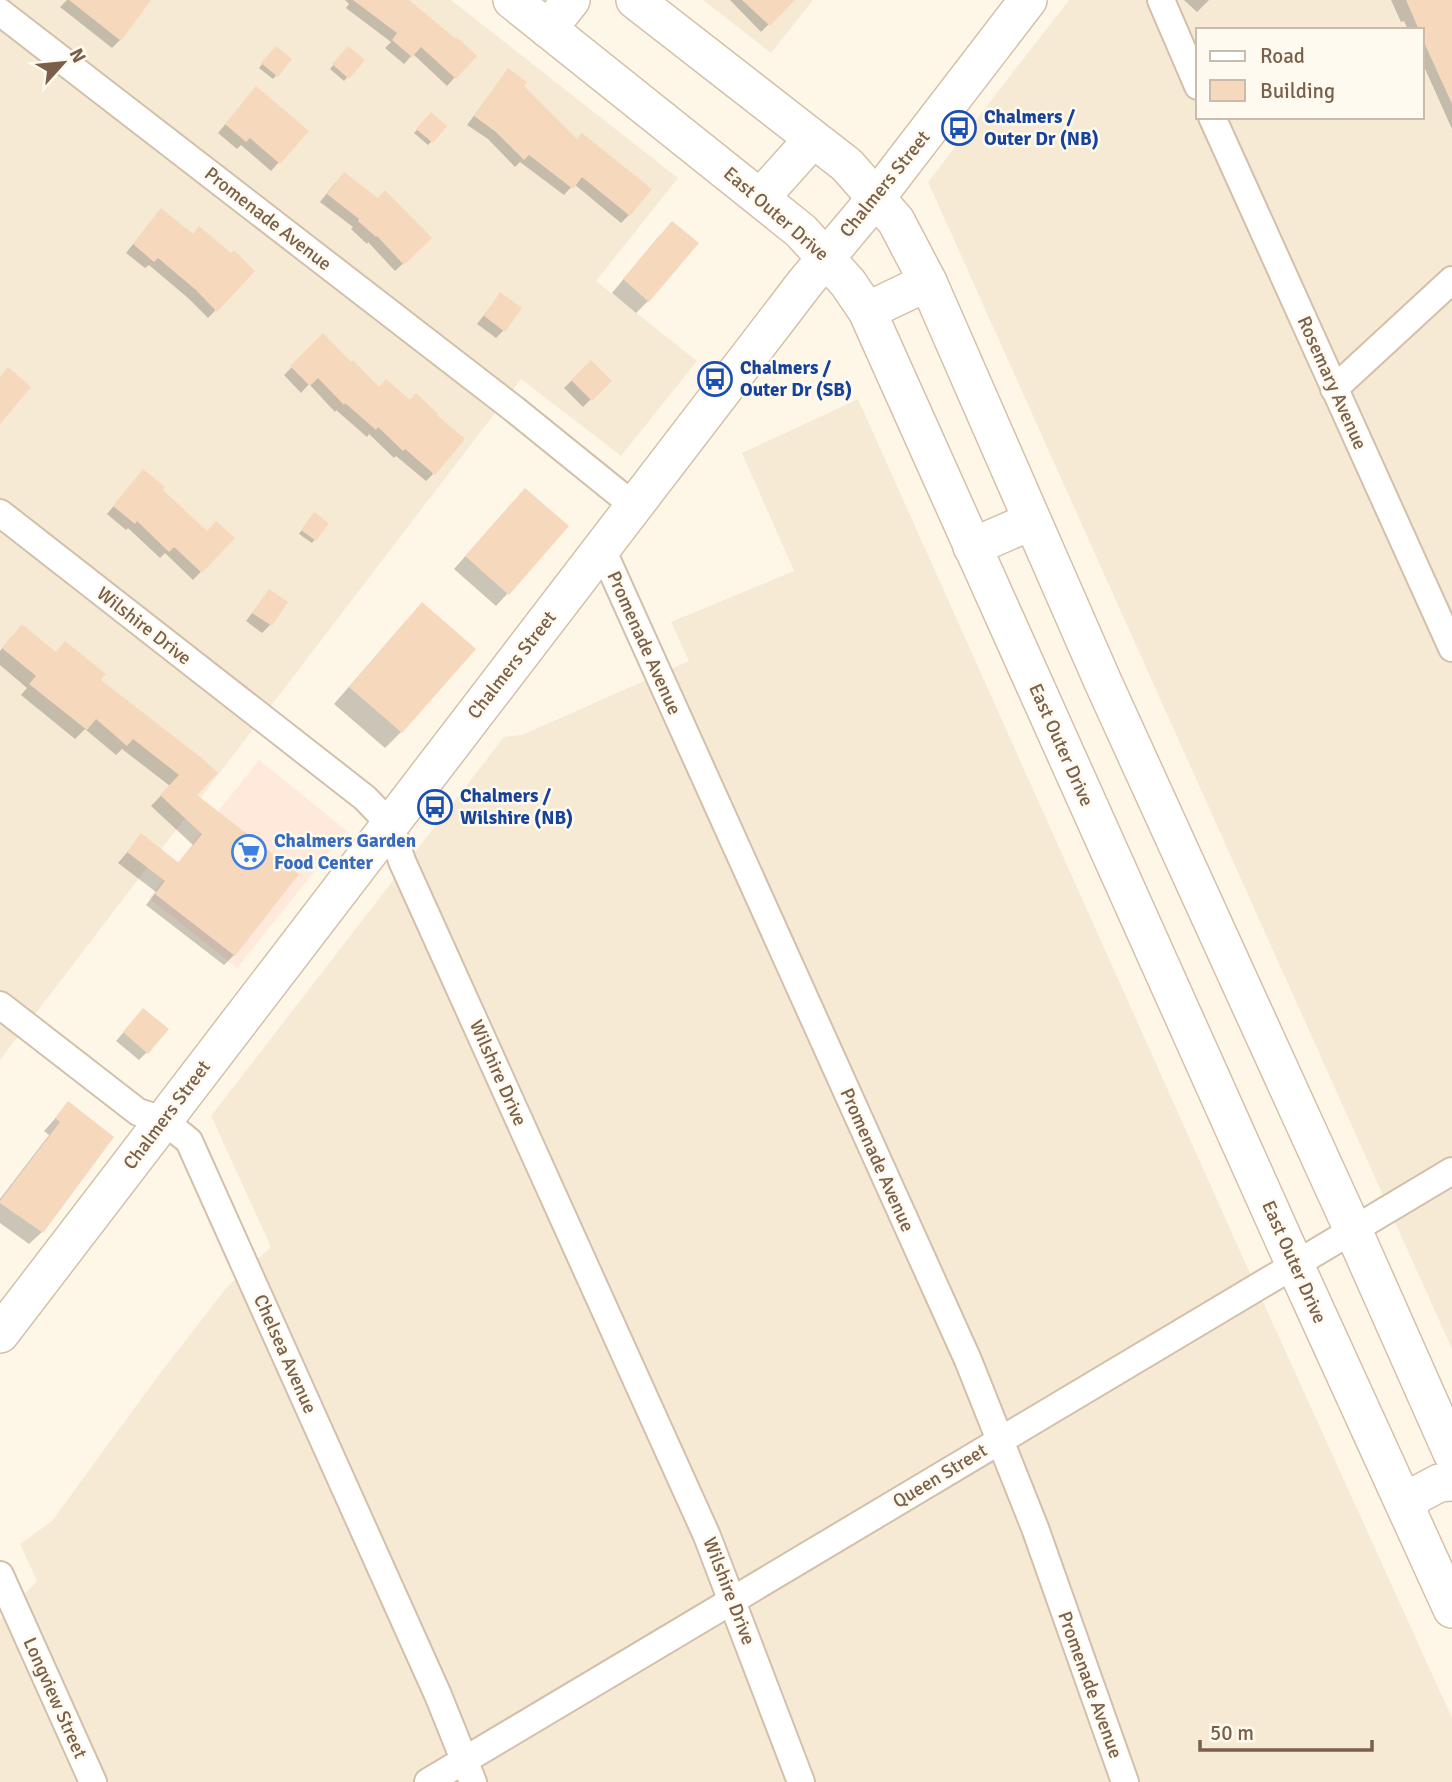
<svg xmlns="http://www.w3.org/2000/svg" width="1452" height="1782" viewBox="0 0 1452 1782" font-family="Signika,sans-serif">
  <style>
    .residential { fill: #f6ead5; fill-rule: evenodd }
    .commercial { fill: #ffe9da }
    .shadow { fill: #0003 }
    .building { fill: #f6d9bd }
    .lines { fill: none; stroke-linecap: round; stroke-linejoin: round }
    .street-casing { stroke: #d2c0ab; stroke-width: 30 }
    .secondary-casing { stroke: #d5c1a9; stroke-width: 40 }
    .street { stroke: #fff; stroke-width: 26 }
    .secondary { stroke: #fff; stroke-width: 37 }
    .labels { text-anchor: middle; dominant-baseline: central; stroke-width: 5; stroke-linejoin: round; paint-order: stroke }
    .transit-label { font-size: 19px; font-weight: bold; fill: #164399; stroke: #fffaef; text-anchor: start }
    .street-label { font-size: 19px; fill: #7b6049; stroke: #fffaef }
    .shop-label { font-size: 19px; font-weight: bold; fill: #366cbe; stroke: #fffaef; text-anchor: start }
  </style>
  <rect width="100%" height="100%" fill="#fef7e7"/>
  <g class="residential">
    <polygon points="0,0 451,0 678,178 596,281 697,361 621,456 521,379 0,1060"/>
    <polygon points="703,0 813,0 771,53"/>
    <path d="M1069,0H1452V1349L928,182ZM1198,30H1422V117H1198Z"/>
    <polygon points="858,399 1245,1262 1452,1718 1452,1782 0,1782 0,1620 37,1581 20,1544 52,1521 155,1380 227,1287 271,1247 211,1116 504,737 522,735 689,661 671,622 794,571 742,453"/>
  </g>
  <polygon class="commercial" points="259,760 347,831 237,968 149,898"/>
  <g class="shadow">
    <polygon points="67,0 140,0 120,40 112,48 60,7"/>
    <polygon points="345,0 405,0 474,56 447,86 413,54 404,64 385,48 391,42 346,8 349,4"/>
    <polygon points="730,0 792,0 761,32"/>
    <polygon points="1184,0 1209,0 1197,12"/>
    <polygon points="1391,0 1452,0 1452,129 1422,62 1422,30 1408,30 1404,21 1401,22"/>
    <polygon points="276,48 290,59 273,79 259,68"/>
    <polygon points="348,48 362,60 344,81 330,69"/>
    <polygon points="508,70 629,215 621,223 574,184 564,195 520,162 515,167 488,139 467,125"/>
    <polygon points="249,96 306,131 271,171 241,145 237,149 218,133"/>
    <polygon points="431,114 445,126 428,145 414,133"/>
    <polygon points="336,182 422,246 395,271 368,242 367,244 351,229 353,227 320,202"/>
    <polygon points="153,219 192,236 253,271 208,318 188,298 149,265 145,268 126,253"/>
    <polygon points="660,235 648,301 636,313 612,293"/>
    <polygon points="500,295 504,330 496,338 477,324"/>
    <polygon points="323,336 379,389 409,402 433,474 426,481 396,456 394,458 369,434 367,437 336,410 335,412 309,384 301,393 284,375"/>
    <polygon points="591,362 609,381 583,407 564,388"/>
    <polygon points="136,480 161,490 207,533 233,538 193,580 165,553 160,558 128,528 126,530 107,514"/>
    <polygon points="513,502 508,593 496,606 454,569"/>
    <polygon points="311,517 315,539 312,543 299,534"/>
    <polygon points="269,591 270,625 262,633 246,621"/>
    <polygon points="406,621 401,732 385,748 334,704"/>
    <polygon points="12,636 55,653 99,680 201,760 194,795 234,955 224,965 146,905 156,892 118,863 141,836 178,864 193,845 151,806 170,786 122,749 116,755 85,729 75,739 21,695 27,688 0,665 0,651"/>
    <polygon points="136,1018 147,1052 139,1060 116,1041"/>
    <polygon points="69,1103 42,1232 29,1244 0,1223 0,1199 49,1135 44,1131"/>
  </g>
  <g class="building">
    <polygon points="69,0 151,0 121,41"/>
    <polygon points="353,0 409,0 456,39 457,37 477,56 456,79 421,47 412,57 392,40 397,33"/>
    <polygon points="742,0 795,0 770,26"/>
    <polygon points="1406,0 1452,0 1452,104 1422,38 1422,30 1419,30"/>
    <polygon points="276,46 292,59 278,77 261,63"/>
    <polygon points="348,46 365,60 349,79 332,64"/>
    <polygon points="508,68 527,82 524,86 577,139 582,133 652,189 630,216 582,177 573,189 529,155 524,160 496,132 474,116"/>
    <polygon points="256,86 309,131 280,164 250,138 246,142 225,124"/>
    <polygon points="431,112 447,126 433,143 416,129"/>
    <polygon points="344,172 378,198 385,190 432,238 404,265 377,236 376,237 358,221 359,219 327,194"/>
    <polygon points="161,208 193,234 199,226 231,253 234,250 255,271 217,312 196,290 158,258 154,262 133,244"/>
    <polygon points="672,221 699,243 649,302 623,279"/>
    <polygon points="500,292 522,308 505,332 484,316"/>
    <polygon points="323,333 351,362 353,360 379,387 386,379 410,400 416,393 438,414 437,415 465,439 435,475 405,449 403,451 378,427 376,430 345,403 344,405 318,378 310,386 290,366"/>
    <polygon points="591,360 612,381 592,401 571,380"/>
    <polygon points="8,367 31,387 0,424 0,377"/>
    <polygon points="143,469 165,487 163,490 207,531 216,521 235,538 202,573 174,547 169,552 137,521 135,524 113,506"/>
    <polygon points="525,488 569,526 509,595 465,556"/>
    <polygon points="314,512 329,523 316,541 301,530"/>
    <polygon points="269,589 288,602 272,626 252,613"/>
    <polygon points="422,602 476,649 402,733 349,687"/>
    <polygon points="22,624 56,652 65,641 106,674 101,680 203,759 218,773 197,795 299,874 235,956 155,894 165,881 127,852 141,833 179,863 202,834 160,795 179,775 133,739 127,746 96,719 87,730 29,684 36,676 2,648"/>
    <polygon points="143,1008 169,1029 148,1054 123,1032"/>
    <polygon points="68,1101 114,1137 43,1233 0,1203 0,1201 60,1122 55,1118"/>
  </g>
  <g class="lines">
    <g class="street-casing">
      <g id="street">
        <polyline points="1161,0 1198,86"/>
        <polyline points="0,12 514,409 634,506"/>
        <polyline points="1212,117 1452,648"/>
        <polyline points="1334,389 1452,280"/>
        <polyline points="0,513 365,798 390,824 402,861 707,1536 801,1782"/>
        <polyline points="602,549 968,1360 1035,1528 1125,1782"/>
        <polyline points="0,1005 138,1112 163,1120 189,1141 438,1695 473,1782"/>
        <polyline points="0,1575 93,1782"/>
        <polyline points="428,1782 1452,1171"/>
      </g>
    </g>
    <g class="secondary-casing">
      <g id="secondary">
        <polyline points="512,0 801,231 848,283 867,311 1295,1265 1452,1609"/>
        <polyline points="635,0 847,165 896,221 928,282 1103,682 1353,1230 1452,1453"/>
        <polyline points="548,29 571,0"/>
        <polyline points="761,197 813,139"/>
        <polyline points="867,311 928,282"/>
        <polyline points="972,547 1032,521"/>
        <polyline points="0,1334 805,283 876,198 1028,0"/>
        <polyline points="1408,1512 1413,1497 1439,1483 1452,1482"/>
      </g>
    </g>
    <use href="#street" class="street"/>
    <use href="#secondary" class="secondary"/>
  </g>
  <defs>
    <g id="bus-ring" transform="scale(1.75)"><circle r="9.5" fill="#fffaef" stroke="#1a4fb4" stroke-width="1.5"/><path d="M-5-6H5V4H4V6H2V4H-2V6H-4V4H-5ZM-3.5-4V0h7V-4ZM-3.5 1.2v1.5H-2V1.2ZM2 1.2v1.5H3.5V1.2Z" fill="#1a4fb4"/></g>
    <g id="supermarket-ring" transform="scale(1.75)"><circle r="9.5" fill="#fffaef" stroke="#3f7fe0" stroke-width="1.5"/><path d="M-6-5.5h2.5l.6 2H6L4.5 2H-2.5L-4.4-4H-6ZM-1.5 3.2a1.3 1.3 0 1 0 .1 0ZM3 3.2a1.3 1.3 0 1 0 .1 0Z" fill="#3f7fe0"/></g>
  </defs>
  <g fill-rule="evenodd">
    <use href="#bus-ring" x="959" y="128"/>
    <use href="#bus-ring" x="715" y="379"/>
    <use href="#bus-ring" x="435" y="807"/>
    <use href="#supermarket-ring" x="249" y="852"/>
  </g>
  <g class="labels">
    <g class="transit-label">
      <text x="984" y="117">Chalmers /<tspan x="984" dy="22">Outer Dr (NB)</tspan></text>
      <text x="740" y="368">Chalmers /<tspan x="740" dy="22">Outer Dr (SB)</tspan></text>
      <text x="460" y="796">Chalmers /<tspan x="460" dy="22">Wilshire (NB)</tspan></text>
    </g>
    <g class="street-label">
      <text transform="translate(885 184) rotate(-51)">Chalmers Street</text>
      <text transform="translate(776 214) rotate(41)">East Outer Drive</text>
      <text transform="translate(268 219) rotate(38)">Promenade Avenue</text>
      <text transform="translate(1332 383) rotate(66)">Rosemary Avenue</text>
      <text transform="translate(144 626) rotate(38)">Wilshire Drive</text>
      <text transform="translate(644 643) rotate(66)">Promenade Avenue</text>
      <text transform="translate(512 665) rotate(-52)">Chalmers Street</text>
      <text transform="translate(1061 745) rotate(66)">East Outer Drive</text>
      <text transform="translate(498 1073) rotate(66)">Wilshire Drive</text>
      <text transform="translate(167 1115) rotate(-53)">Chalmers Street</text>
      <text transform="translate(877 1160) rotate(66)">Promenade Avenue</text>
      <text transform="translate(1294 1262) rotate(66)">East Outer Drive</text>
      <text transform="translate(285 1354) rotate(66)">Chelsea Avenue</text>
      <text transform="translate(940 1476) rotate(-31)">Queen Street</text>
      <text transform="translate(729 1591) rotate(69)">Wilshire Drive</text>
      <text transform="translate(1090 1685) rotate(70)">Promenade Avenue</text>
      <text transform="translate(55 1698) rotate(66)">Longview Street</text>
    </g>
    <g class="shop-label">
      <text x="274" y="841">Chalmers Garden<tspan x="274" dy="22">Food Center</tspan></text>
    </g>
  </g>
  <rect x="1196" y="28" width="228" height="91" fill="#fffaef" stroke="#cabcad" stroke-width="2"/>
  <rect x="1210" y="51" width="35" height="10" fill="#ffffff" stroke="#cabcad" stroke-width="2"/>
  <text x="1260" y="63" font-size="21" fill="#7b6049">Road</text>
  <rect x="1210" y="80" width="35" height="21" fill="#f6d9bd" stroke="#cabcad" stroke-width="2"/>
  <text x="1260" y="98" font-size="21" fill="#7b6049">Building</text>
  <g transform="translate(63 63) rotate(63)" stroke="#fffaef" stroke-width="5" paint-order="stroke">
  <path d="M0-5L12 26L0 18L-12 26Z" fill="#7b6049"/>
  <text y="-10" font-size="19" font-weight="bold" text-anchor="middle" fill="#7b6049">N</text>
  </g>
  <path d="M1200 1740v10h172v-10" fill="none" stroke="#7b6049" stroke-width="3.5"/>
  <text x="1210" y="1740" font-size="21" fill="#7b6049" stroke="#fffaef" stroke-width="5" paint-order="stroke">50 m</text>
</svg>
